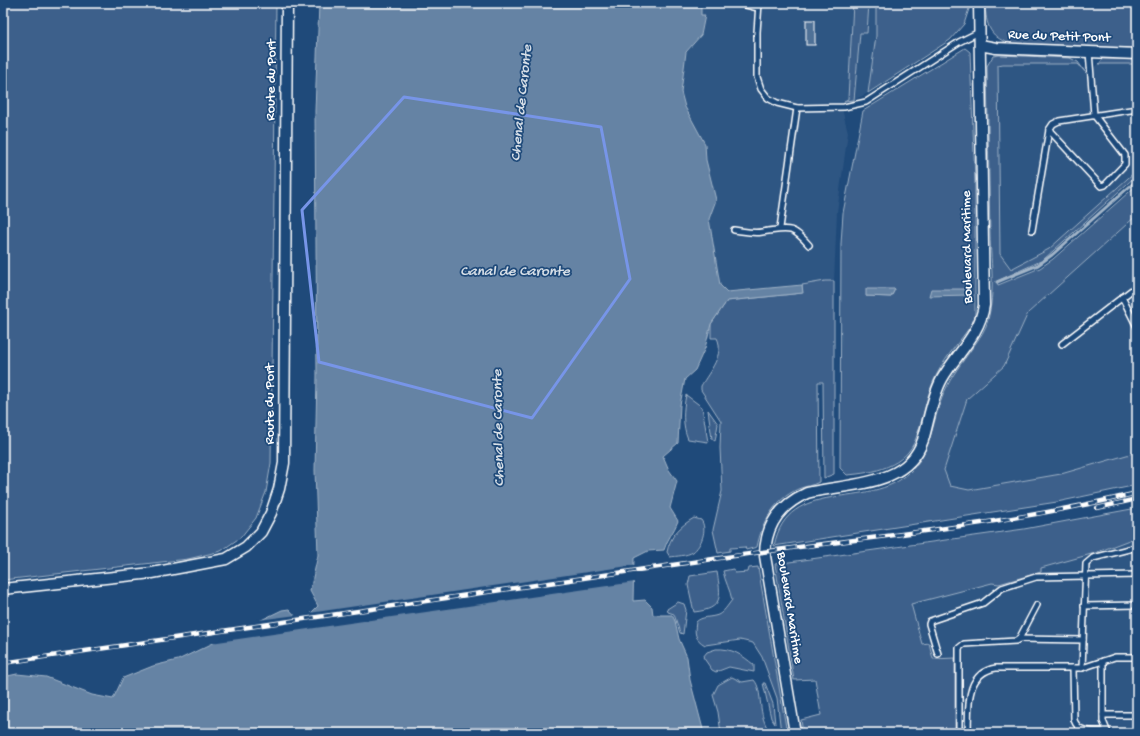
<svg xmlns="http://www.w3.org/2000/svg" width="1140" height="736" viewBox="0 0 1140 736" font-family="'Gochi Hand',sans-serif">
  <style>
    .built { fill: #2e5683 }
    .green { fill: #3c618b; stroke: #9eb0c5; fill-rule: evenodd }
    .water { fill: #6583a4; stroke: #a3b5c8 }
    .pier { fill: #1f4a7a }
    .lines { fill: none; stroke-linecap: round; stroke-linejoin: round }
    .stream { stroke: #a3b5c8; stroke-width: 3 }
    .building { fill: #507197; stroke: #fff }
    .service-casing { stroke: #fff; stroke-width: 8 }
    .minor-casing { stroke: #fff; stroke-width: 13 }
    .service { stroke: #1f4a7a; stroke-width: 5 }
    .minor { stroke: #1f4a7a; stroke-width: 10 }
    .rail-casing { stroke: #fff; stroke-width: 4.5 }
    .rail { stroke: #1f4a7a; stroke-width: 3; stroke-dasharray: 9; stroke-linecap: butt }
    .marked { fill: none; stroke: #7795e8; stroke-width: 3; stroke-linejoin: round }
    .labels { text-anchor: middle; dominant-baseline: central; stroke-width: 3.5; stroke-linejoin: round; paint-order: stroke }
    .street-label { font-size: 14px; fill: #fff; stroke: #1f4a7a }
    .water-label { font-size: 15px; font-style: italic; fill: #d8e0e8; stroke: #1f4a7a }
  </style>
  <rect width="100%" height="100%" fill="#1f4a7a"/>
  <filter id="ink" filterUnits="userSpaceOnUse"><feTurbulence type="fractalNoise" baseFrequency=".025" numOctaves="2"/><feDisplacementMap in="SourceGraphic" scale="8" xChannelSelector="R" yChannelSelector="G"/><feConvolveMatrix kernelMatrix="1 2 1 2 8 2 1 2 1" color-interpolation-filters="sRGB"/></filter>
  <g filter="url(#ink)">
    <g class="built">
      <polygon points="701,3 853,3 848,99 844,101 843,113 848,132 837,212 834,281 727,292 720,285 709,219 716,200 706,160 705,144 685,107 681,92 686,52 701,35 705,15 701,15"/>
      <polygon points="869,3 876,3 876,36 868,93 854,100 860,33 867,33"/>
      <polygon points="1003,64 1078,64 1086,73 1099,64 1137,64 1137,170 1049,249 1011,269 1000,254 998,65"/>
      <polygon points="1137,215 1137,452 1061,474 969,490 950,486 944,470 967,399 1004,366 1028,313"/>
      <polygon points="1137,537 1137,733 955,733 955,658 933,659 929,643 922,644 911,604 992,583 999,584 1041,568 1095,553"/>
    </g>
    <g class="green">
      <polygon points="3,3 276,3 271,463 266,492 256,518 241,537 221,551 188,559 3,580"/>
      <polygon points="853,3 869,3 867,33 860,33 854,100 844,101 848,99"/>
      <polygon points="876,3 971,3 964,24 950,40 868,93 876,36"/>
      <path d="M985,3H1137V48L1014,45C990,38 986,27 985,3Z"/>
      <path d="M965,48L970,52L975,181V316L972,324C961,340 946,356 937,374C926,394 924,417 916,438C906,467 873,473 847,475L840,468L841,244L843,213L863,111ZM895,289L891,297L866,296Z"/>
      <path d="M999,55L1070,58L1078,62L1086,73L1078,64H1003L998,65L1000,254L1011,269L1049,249L1137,170V175L1043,260L997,281L998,285L1040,268L1053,259L1137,185V215L1028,313L1004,366L967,399L944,470L950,486L969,490L1061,474L1137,452V485L1057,502L774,546C788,475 869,512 910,472C931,452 932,423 942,398C948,381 958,368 968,354C974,345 982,336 986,326C996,298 991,264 990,235C989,179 988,122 987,66L993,56Z"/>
      <polygon points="1103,59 1137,59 1137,64 1099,64"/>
      <path d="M825,281H834V474L824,478L823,382H818L819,482C812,486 805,486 798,489C774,500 762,522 757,547L746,550L745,547L730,548V551L718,553L713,530L722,491L720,448L721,421L701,390V386C709,372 725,354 717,338H711V324L727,301L802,293V285Z"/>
      <path d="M686,395L702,407L708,442L688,439C682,425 683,410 686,395Z"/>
      <polygon points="708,410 718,424 715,441 712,439"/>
      <polygon points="1137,508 1137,537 1095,553 1041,568 1041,572 999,584 992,583 911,604 922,644 929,643 933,659 955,658 955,733 803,733 801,720 821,715 815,679 794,680 775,564 1024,529"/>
      <path d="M694,518L701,520C708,529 701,546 693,552C686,556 677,556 670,557L667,552C670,536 680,526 694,518Z"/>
      <path d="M758,567L787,733H781L777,698L762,657L753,643L740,640L705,645C695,639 694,634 696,622C702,616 710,618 718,615C724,612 728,605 732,600C730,589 725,582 723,571L733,569L735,573L748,572L749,568Z"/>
      <path d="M717,572C721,596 724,609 694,612L688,585L690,576Z"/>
      <polygon points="678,602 684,604 686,610 683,634 680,633 674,614 668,612 667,609"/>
      <path d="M716,649C732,648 742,655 754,665V672L729,667L716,672L712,670L703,657L707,652Z"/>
      <path d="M732,677L742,682L754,680C764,691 756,716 771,733H721L718,712L713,695L718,685Z"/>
      <polygon points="763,683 765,683 773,704 775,724 771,718"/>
    </g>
    <g class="water">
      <path d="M319,3H701V15H705L701,35L686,52L681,92L685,107L705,144L706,160L716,200L709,219L720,285L727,292L802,285L803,293L727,301L711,324L705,348L695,370L685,379L680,405L678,443L663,456L669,470L677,481L670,508L678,521C674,532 667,539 664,550L648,551L634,558L633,601L645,600L652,607L653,615H672L675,621L679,639L687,657L690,680L704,733H3V677L17,674L46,677L92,695L113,699L123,678L153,666L178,660L282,610L289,609L299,620L310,614L318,606L310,591L318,555L315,470L317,376L315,111Z"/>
      <polygon points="866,289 895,289 891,297 866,296"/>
      <polygon points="931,289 969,289 969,295 929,296"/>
    </g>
    <polygon class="pier" points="635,565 635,582 211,643 258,620 297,615 300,618 309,613"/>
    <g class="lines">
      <polyline class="stream" points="997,282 1038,265 1052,255 1137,180"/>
    </g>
    <rect class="building" x="806" y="20" width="9" height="25"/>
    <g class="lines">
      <g class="service-casing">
        <g id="service">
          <polyline points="738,3 758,8"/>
          <polyline points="759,3 757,32 757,77 761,89 768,98 777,103 797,108 844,107 866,102 959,42 979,32"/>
          <polyline points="1049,130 1101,186 1105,185 1125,164 1125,155 1094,115 1089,52"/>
          <polyline points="780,228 797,108"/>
          <path d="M734,230C743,231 753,234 762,232C787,229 791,224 809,245"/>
          <polyline points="1032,230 1049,130 1053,124 1059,121 1137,109"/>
          <polyline points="1122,297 1137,327"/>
          <polyline points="1062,344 1137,286"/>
          <polyline points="1084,606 1137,605"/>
          <polyline points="1019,639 1083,640"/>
          <polyline points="938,654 929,624 930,621 983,603 1002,588 1036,577 1137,575"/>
          <polyline points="1103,661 1115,657 1137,657"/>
          <path d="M1073,668L1074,720C1079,734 1094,731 1107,731"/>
          <polyline points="1082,668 1086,564 1093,558 1137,547"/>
          <polyline points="1103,715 1137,715"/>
          <polyline points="959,733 959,648 964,644 1016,641 1019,639 1037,605"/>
          <path d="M968,733C969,709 964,673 996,668H1082L1103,661V721L1108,733"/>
        </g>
      </g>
      <g class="minor-casing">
        <g id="minor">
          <polyline points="980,45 996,48 1137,54"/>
          <polyline points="3,589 152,573 226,559 246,547 261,532 271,513 279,489 284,463 287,3"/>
          <path d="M795,733L765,556C765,526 780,505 807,493C847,483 907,488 923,440C929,420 932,397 942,379C956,354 980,335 984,305L979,3"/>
        </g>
      </g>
      <use href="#service" class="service"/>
      <use href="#minor" class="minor"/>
      <g class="rail-casing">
        <g id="rail">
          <polyline points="1097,508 1137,499"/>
          <path d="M3,663C245,628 486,592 727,557C864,537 1003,526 1137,493"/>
        </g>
      </g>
      <use href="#rail" class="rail"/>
    </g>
  </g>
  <path class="marked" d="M404,97L601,127L630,279L532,418L319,362L302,210Z"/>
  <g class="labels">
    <g class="street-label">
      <text transform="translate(1059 37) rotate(2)">Rue du Petit Pont</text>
      <text transform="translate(272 80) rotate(-89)">Route du Port</text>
      <text transform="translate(968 247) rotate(-91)">Boulevard Maritime</text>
      <text transform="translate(270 404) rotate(-90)">Route du Port</text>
      <text transform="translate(789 608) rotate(81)">Boulevard Maritime</text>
    </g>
    <g class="water-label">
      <text transform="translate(522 103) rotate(-84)">Chenal de Caronte</text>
      <text x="515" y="272">Canal de Caronte</text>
      <text transform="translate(499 428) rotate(-91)">Chenal de Caronte</text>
    </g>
  </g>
  <rect width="1140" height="736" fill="none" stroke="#1f4a7a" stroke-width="16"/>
  <rect x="8" y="8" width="1124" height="720" fill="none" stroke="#fff" stroke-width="1.5" filter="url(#ink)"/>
</svg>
